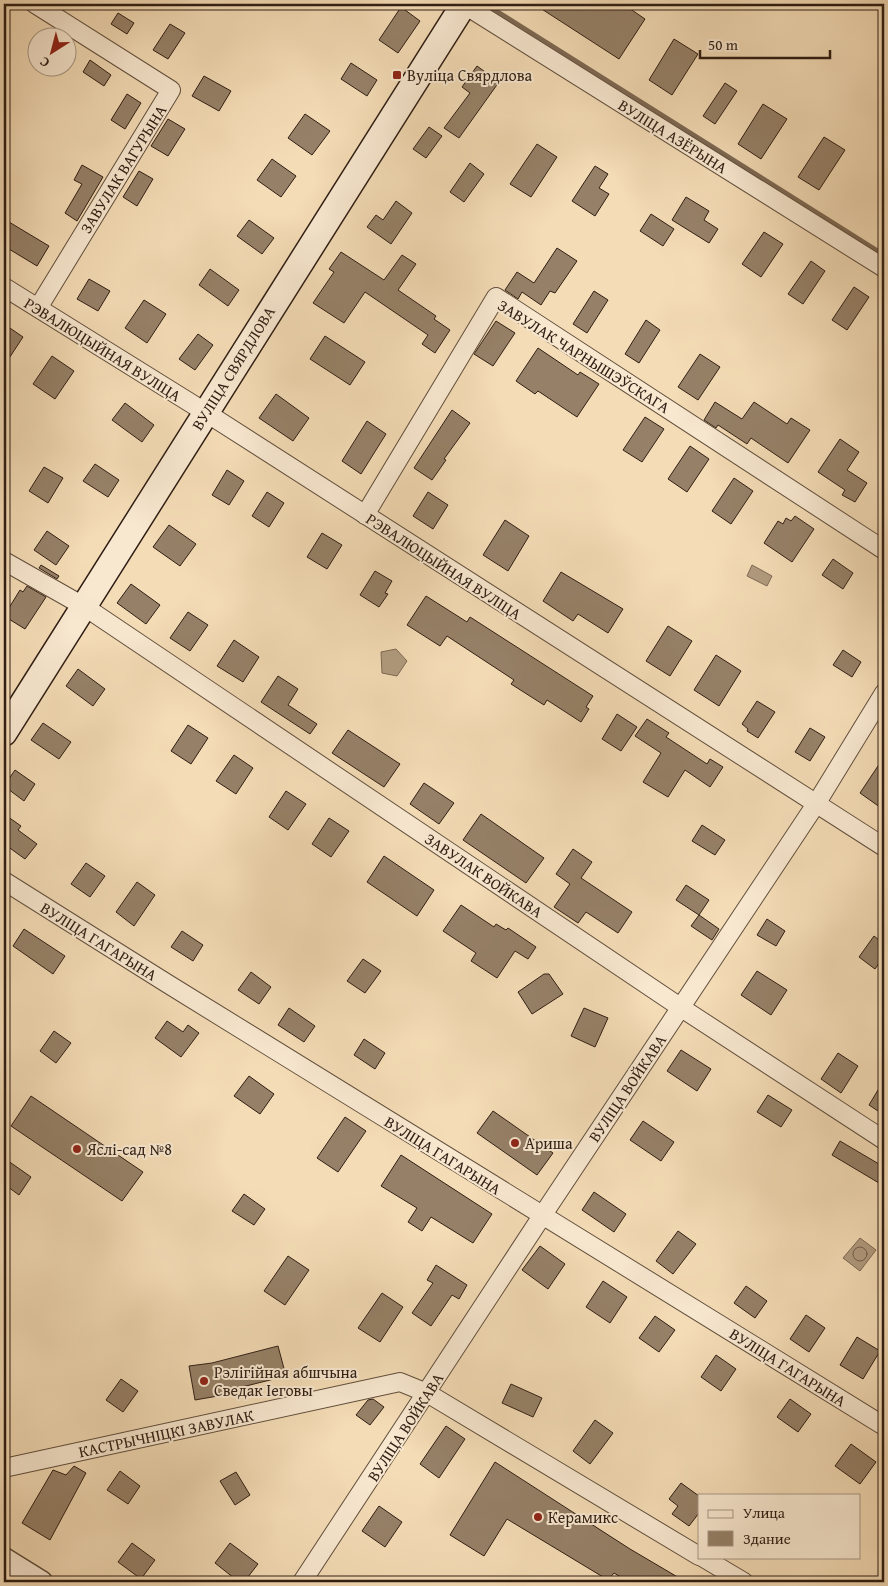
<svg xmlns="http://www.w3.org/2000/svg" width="888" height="1586" viewBox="0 0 888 1586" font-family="'Gentium Book Plus',serif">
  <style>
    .water { fill: #b19b7f; stroke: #7d6954 }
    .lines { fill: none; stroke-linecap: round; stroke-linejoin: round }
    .shore { stroke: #705c4a; stroke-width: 1 }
    .stream { stroke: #7d6954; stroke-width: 5 }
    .building { fill: #968168; stroke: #301e14 }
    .minor-casing { stroke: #614e3c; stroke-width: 20 }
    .tertiary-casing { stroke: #614e3c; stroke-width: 25 }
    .secondary-casing { stroke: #301e14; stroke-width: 28 }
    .minor { stroke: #f8e8d0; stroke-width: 18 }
    .tertiary { stroke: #f8e8d0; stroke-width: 22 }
    .secondary { stroke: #f8e8d0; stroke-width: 25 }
    .poi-dot { fill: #8f2418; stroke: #f8e8d0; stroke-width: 2 }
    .labels { text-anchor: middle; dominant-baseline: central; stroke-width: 4; stroke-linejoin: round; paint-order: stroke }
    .poi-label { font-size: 16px; fill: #301e14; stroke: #f8e8d0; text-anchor: start }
    .street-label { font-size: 16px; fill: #301e14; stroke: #f8e8d0 }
  </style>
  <rect width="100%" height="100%" fill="#f4dcb6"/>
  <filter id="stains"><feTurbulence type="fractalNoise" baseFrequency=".004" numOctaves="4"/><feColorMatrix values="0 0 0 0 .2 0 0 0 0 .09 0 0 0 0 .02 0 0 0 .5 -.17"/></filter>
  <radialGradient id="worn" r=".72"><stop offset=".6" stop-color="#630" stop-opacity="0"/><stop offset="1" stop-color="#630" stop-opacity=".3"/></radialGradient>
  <g class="water">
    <polygon points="752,565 772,576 767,586 747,576"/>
    <polygon points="396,649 407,661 397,676 382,673 381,652"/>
    <polygon points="860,1238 876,1250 860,1271 843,1258"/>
  </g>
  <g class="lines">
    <circle class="shore" cx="860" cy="1254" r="7"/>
    <polyline class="stream" points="493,9 884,255"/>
  </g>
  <g class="building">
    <polygon points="534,4 623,4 645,19 619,59"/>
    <polygon points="401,7 420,21 398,53 379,40"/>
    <polygon points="118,13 134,23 127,34 111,24"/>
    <polygon points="170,24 185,33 168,59 153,50"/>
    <polygon points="674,39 698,54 672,95 649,80"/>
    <polygon points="90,60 111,75 104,86 83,72"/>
    <polygon points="351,63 377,80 367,96 341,79"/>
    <polygon points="477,66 499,82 459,138 444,128 470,93 462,87"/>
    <polygon points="204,76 231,91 219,111 192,96"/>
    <polygon points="725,83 737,91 715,124 703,116"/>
    <polygon points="127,94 141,103 125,129 111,120"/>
    <polygon points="763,104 787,119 761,159 738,144"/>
    <polygon points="305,114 330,131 312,155 288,138"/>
    <polygon points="168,119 185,129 168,156 151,146"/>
    <polygon points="429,127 442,136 426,158 413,149"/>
    <polygon points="824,137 845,150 819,190 798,177"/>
    <polygon points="537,144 557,157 531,197 510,184"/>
    <polygon points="272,159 296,176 281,197 257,180"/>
    <polygon points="470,163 484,174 464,202 450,192"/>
    <polygon points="82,165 103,177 77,221 65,213 82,184 74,180"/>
    <polygon points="595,166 608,174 599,188 609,194 595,216 572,201"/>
    <polygon points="139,171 153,179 137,206 123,197"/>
    <polygon points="686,197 709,211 704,220 718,229 709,243 672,220"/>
    <polygon points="396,201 412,213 391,244 367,227 376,215 383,220"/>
    <polygon points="651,214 674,229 663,246 640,231"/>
    <polygon points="4,219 49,246 37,266 4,246"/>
    <polygon points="249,220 274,238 262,254 237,236"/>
    <polygon points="764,232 783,244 761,277 742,264"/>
    <polygon points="557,248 577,261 555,293 550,291 541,305 522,292 518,299 505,290 517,272 534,283"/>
    <polygon points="341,252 384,280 402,255 416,264 398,290 436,316 434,319 450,330 435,353 422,344 428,335 365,292 344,323 313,303 334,272 329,269"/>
    <polygon points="811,261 825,271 803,304 788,294"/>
    <polygon points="210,269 239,290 228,306 199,285"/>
    <polygon points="89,279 110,291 98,311 77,299"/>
    <polygon points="854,287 869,297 847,330 832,320"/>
    <polygon points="594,291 608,300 587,333 573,324"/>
    <polygon points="144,300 166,314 147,343 125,328"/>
    <polygon points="646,320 660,330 639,363 625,354"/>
    <polygon points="496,321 515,333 493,366 474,354"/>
    <polygon points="4,324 23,337 4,366"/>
    <polygon points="198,334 213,345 195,370 179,359"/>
    <polygon points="325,336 365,362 350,385 310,359"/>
    <polygon points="538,348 578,375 580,372 599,384 577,417 538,391 535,394 516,381"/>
    <polygon points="700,354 720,367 698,400 678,387"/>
    <polygon points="52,356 74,371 55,399 33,384"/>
    <polygon points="276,394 309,418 293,441 259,418"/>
    <polygon points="715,402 742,419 754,402 787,424 791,418 810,430 788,463 751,438 747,444 718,425 716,428 704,420"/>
    <polygon points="125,403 154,425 142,442 112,420"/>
    <polygon points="452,410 470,423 444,459 446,460 432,480 414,468"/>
    <polygon points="645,417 664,429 642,462 623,450"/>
    <polygon points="367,421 386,434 361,474 342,461"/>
    <polygon points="840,439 859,452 847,470 867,483 855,502 842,495 845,490 818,472"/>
    <polygon points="690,446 709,459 687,492 668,479"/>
    <polygon points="95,464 119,480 108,497 83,481"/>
    <polygon points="44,467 63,478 48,503 29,491"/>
    <polygon points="227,470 244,481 229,505 212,495"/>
    <polygon points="734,478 753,491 731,524 712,511"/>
    <polygon points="267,492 284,503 269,527 252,516"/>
    <polygon points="428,492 448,505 433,529 413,516"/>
    <polygon points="795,516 814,529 792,562 764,543 778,521 783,524 786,518 791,521"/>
    <polygon points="505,520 529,536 508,571 483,555"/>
    <polygon points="169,525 196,544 180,566 153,547"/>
    <polygon points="47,531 69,546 56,565 34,550"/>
    <polygon points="322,533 342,545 327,569 307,557"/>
    <polygon points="833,559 853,573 843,589 822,575"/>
    <polygon points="41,565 59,576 57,579 39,568"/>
    <polygon points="375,571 392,581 385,593 388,594 379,607 360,595"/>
    <polygon points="561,572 623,609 608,633 578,614 573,621 543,601"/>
    <polygon points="131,584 160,605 146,624 117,603"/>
    <polygon points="27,586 46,597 25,629 4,616 20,590 23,592"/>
    <polygon points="426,596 467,622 470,617 593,696 586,707 589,709 581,722 547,700 544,705 511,684 514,680 447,636 440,646 407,625"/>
    <polygon points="188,612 208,625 190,651 170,638"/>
    <polygon points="668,626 692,641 670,676 646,661"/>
    <polygon points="234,640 259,657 243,682 217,666"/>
    <polygon points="843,650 861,662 852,677 833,665"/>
    <polygon points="716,655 741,671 719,706 694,690"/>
    <polygon points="78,669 105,689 93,706 66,686"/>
    <polygon points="278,676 298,689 288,705 317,724 310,734 261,702"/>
    <polygon points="757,701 775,712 758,738 747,731 748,729 742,724"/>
    <polygon points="617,714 637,727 621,751 602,739"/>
    <polygon points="647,719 669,733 666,737 707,764 710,759 723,767 710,787 685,770 668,797 643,782 661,753 635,736"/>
    <polygon points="43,723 71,742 59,759 31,740"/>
    <polygon points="188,725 208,738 191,764 171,751"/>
    <polygon points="810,728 825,737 810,761 795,752"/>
    <polygon points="348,730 400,764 384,787 332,753"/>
    <polygon points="234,755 253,768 236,794 216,781"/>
    <polygon points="884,757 884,810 860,793"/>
    <polygon points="15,770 35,784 24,801 4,786"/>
    <polygon points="424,783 454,803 439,824 410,804"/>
    <polygon points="286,791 306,804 288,830 269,817"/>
    <polygon points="4,814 21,826 18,830 37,844 25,859 7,846 4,850"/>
    <polygon points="481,814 544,858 526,883 463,840"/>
    <polygon points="329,818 349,831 331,857 312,844"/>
    <polygon points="702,825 725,840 715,855 692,841"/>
    <polygon points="573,849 592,862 581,878 632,912 618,933 586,912 578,923 554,907 570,884 556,874"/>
    <polygon points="384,856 434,890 417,916 367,882"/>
    <polygon points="86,863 105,876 90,897 71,884"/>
    <polygon points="137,882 155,895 134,926 116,912"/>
    <polygon points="686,885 709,900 699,915 676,900"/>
    <polygon points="461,905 494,927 496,924 506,930 508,928 536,947 528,959 515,951 497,978 471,961 476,953 443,931"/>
    <polygon points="699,915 719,929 712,940 691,926"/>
    <polygon points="767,919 785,931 776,946 757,935"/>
    <polygon points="24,929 65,956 53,974 13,946"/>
    <polygon points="182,931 203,945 193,961 171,947"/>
    <polygon points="874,936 884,944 884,956 875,969 859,957"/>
    <polygon points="363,959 381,971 365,993 347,981"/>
    <polygon points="757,971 787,990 771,1015 741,995"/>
    <polygon points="251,972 271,987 259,1004 238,990"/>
    <polygon points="544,974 549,974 563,994 532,1014 518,992"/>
    <polygon points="289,1008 315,1026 304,1042 278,1025"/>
    <polygon points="584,1008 608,1018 595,1047 571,1036"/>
    <polygon points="167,1021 183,1032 188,1025 199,1033 181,1057 155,1038"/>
    <polygon points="54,1031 71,1043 56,1063 40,1051"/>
    <polygon points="364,1039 385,1053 375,1069 354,1055"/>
    <polygon points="681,1050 711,1069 697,1091 667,1071"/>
    <polygon points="838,1053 858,1066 841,1093 821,1079"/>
    <polygon points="249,1076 274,1094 260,1114 234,1096"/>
    <polygon points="884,1080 884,1115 869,1105"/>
    <polygon points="768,1095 792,1110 781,1127 757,1112"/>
    <polygon points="31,1096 143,1172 122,1201 11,1126"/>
    <polygon points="493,1111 553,1153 537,1175 477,1133"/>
    <polygon points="345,1117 366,1131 338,1172 317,1158"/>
    <polygon points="643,1121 674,1142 661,1161 630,1140"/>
    <polygon points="840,1141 884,1167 884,1186 832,1155"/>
    <polygon points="401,1155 492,1214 473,1243 431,1217 422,1231 408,1222 417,1208 381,1186"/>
    <polygon points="4,1158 31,1177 19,1195 4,1184"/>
    <polygon points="594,1192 626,1214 614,1232 582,1210"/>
    <polygon points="244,1194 265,1209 254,1225 232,1211"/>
    <polygon points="678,1231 696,1244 673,1274 656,1261"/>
    <polygon points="540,1246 565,1264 548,1289 522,1270"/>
    <polygon points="288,1256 309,1270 285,1305 264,1291"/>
    <polygon points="436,1265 467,1285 459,1299 452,1295 431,1326 412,1313 433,1283 427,1280"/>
    <polygon points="603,1281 627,1297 610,1323 586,1307"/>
    <polygon points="746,1286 767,1301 755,1318 734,1303"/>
    <polygon points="382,1293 403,1307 380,1342 358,1328"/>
    <polygon points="806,1315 825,1328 809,1352 790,1339"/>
    <polygon points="655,1316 675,1330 659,1352 639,1338"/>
    <polygon points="857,1337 880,1351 863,1379 840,1365"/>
    <polygon points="278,1346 286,1376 218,1393 218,1396 195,1400 189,1366 212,1363"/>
    <polygon points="716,1355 736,1369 721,1391 701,1377"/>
    <polygon points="121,1379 138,1391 123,1412 106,1400"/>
    <polygon points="511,1384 542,1398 533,1417 502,1403"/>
    <polygon points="373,1399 384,1407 370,1425 356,1415 368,1400"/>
    <polygon points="790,1399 811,1414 798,1432 777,1417"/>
    <polygon points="595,1420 613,1433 590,1464 573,1451"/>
    <polygon points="446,1426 465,1439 439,1478 420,1464"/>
    <polygon points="851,1444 876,1462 860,1484 835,1466"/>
    <polygon points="495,1462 630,1549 686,1582 629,1582 614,1573 608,1580 507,1519 484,1556 450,1535"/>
    <polygon points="74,1466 86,1473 50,1540 22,1523 53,1470 66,1475"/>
    <polygon points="120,1471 140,1486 128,1504 107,1490"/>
    <polygon points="236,1472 250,1495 235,1505 220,1481"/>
    <polygon points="681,1483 699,1496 699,1513 689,1526 672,1514 678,1506 669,1499"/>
    <polygon points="379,1506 402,1522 385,1547 362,1531"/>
    <polygon points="132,1543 155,1560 141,1579 118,1562"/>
    <polygon points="230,1543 258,1564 244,1582 239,1582 215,1563"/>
  </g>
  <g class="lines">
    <g class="minor-casing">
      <g id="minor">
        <polyline points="35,4 171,90 38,308"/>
        <polyline points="463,4 884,268"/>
        <polyline points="4,287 205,412 884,847"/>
        <polyline points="365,515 496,297 884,550"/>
        <polyline points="4,561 85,607 680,1007 884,1140"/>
        <polyline points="4,881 168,984 884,1426"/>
        <polyline points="4,1468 400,1382 427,1393 699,1556"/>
        <polyline points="702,1557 744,1582"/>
        <polyline points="302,1582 542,1216 816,804 884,693"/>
      </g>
    </g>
    <g class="tertiary-casing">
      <polyline id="tertiary" points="4,1559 41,1582"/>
    </g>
    <g class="secondary-casing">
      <polyline id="secondary" points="4,733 464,4"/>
    </g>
    <use href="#minor" class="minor"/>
    <use href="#tertiary" class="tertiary"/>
    <use href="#secondary" class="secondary"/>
  </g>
  <g class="poi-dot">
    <rect x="392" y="70" width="10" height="10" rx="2.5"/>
    <circle cx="515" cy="1143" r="5"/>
    <circle cx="77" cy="1149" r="5"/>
    <circle cx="204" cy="1381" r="5"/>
    <circle cx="538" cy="1517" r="5"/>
  </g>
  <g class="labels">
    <g class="poi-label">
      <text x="407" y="75">Вуліца Свярдлова</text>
      <text x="525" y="1143">Ариша</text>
      <text x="87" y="1149">Яслі-сад №8</text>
      <text x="214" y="1372">Рэлігійная абшчына<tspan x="214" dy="18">Сведак Iеговы</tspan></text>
      <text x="548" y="1517">Керамикс</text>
    </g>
    <g class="street-label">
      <text transform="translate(673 136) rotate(32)">ВУЛІЦА АЗЁРЫНА</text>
      <text transform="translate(123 169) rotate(-58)">ЗАВУЛАК ВАГУРЫНА</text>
      <text transform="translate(103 349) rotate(32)">РЭВАЛЮЦЫЙНАЯ ВУЛІЦА</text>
      <text transform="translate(584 356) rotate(32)">ЗАВУЛАК ЧАРНЫШЭЎСКАГА</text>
      <text transform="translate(233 368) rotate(-58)">ВУЛІЦА СВЯРДЛОВА</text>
      <text transform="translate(444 566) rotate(33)">РЭВАЛЮЦЫЙНАЯ ВУЛІЦА</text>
      <text transform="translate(484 875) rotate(34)">ЗАВУЛАК ВОЙКАВА</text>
      <text transform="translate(99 941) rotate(32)">ВУЛІЦА ГАГАРЫНА</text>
      <text transform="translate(627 1088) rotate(-56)">ВУЛІЦА ВОЙКАВА</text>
      <text transform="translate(443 1155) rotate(32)">ВУЛІЦА ГАГАРЫНА</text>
      <text transform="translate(788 1367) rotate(32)">ВУЛІЦА ГАГАРЫНА</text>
      <text transform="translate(405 1427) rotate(-57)">ВУЛІЦА ВОЙКАВА</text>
      <text transform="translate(166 1433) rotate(-12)">КАСТРЫЧНІЦКІ ЗАВУЛАК</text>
    </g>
  </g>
  <rect width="888" height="1586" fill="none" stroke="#f4dcb6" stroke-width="20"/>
  <rect x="5" y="5" width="878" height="1576" fill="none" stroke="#301e14" stroke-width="2.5"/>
  <rect x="10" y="10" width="868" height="1566" fill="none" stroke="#301e14"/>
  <rect x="698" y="1494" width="162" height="65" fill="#f8e8d0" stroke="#a89785"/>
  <rect x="708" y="1510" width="25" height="8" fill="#f8e8d0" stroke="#a89785"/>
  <text x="743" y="1518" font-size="15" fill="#301e14">Улица</text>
  <rect x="708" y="1531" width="25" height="15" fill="#968168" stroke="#a89785"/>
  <text x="743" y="1544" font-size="15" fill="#301e14">Здание</text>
  <g transform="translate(52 52) rotate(216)"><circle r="24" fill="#f8e8d0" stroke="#a89785"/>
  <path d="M0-4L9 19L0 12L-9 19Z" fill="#8f2418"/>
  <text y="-8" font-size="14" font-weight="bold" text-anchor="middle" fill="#301e14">С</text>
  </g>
  <path d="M700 50v8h130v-8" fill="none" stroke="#301e14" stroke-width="2.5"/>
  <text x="708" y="50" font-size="15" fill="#301e14" stroke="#f8e8d0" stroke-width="4" paint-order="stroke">50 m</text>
  <rect width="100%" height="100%" filter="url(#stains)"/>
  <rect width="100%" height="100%" fill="url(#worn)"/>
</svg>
